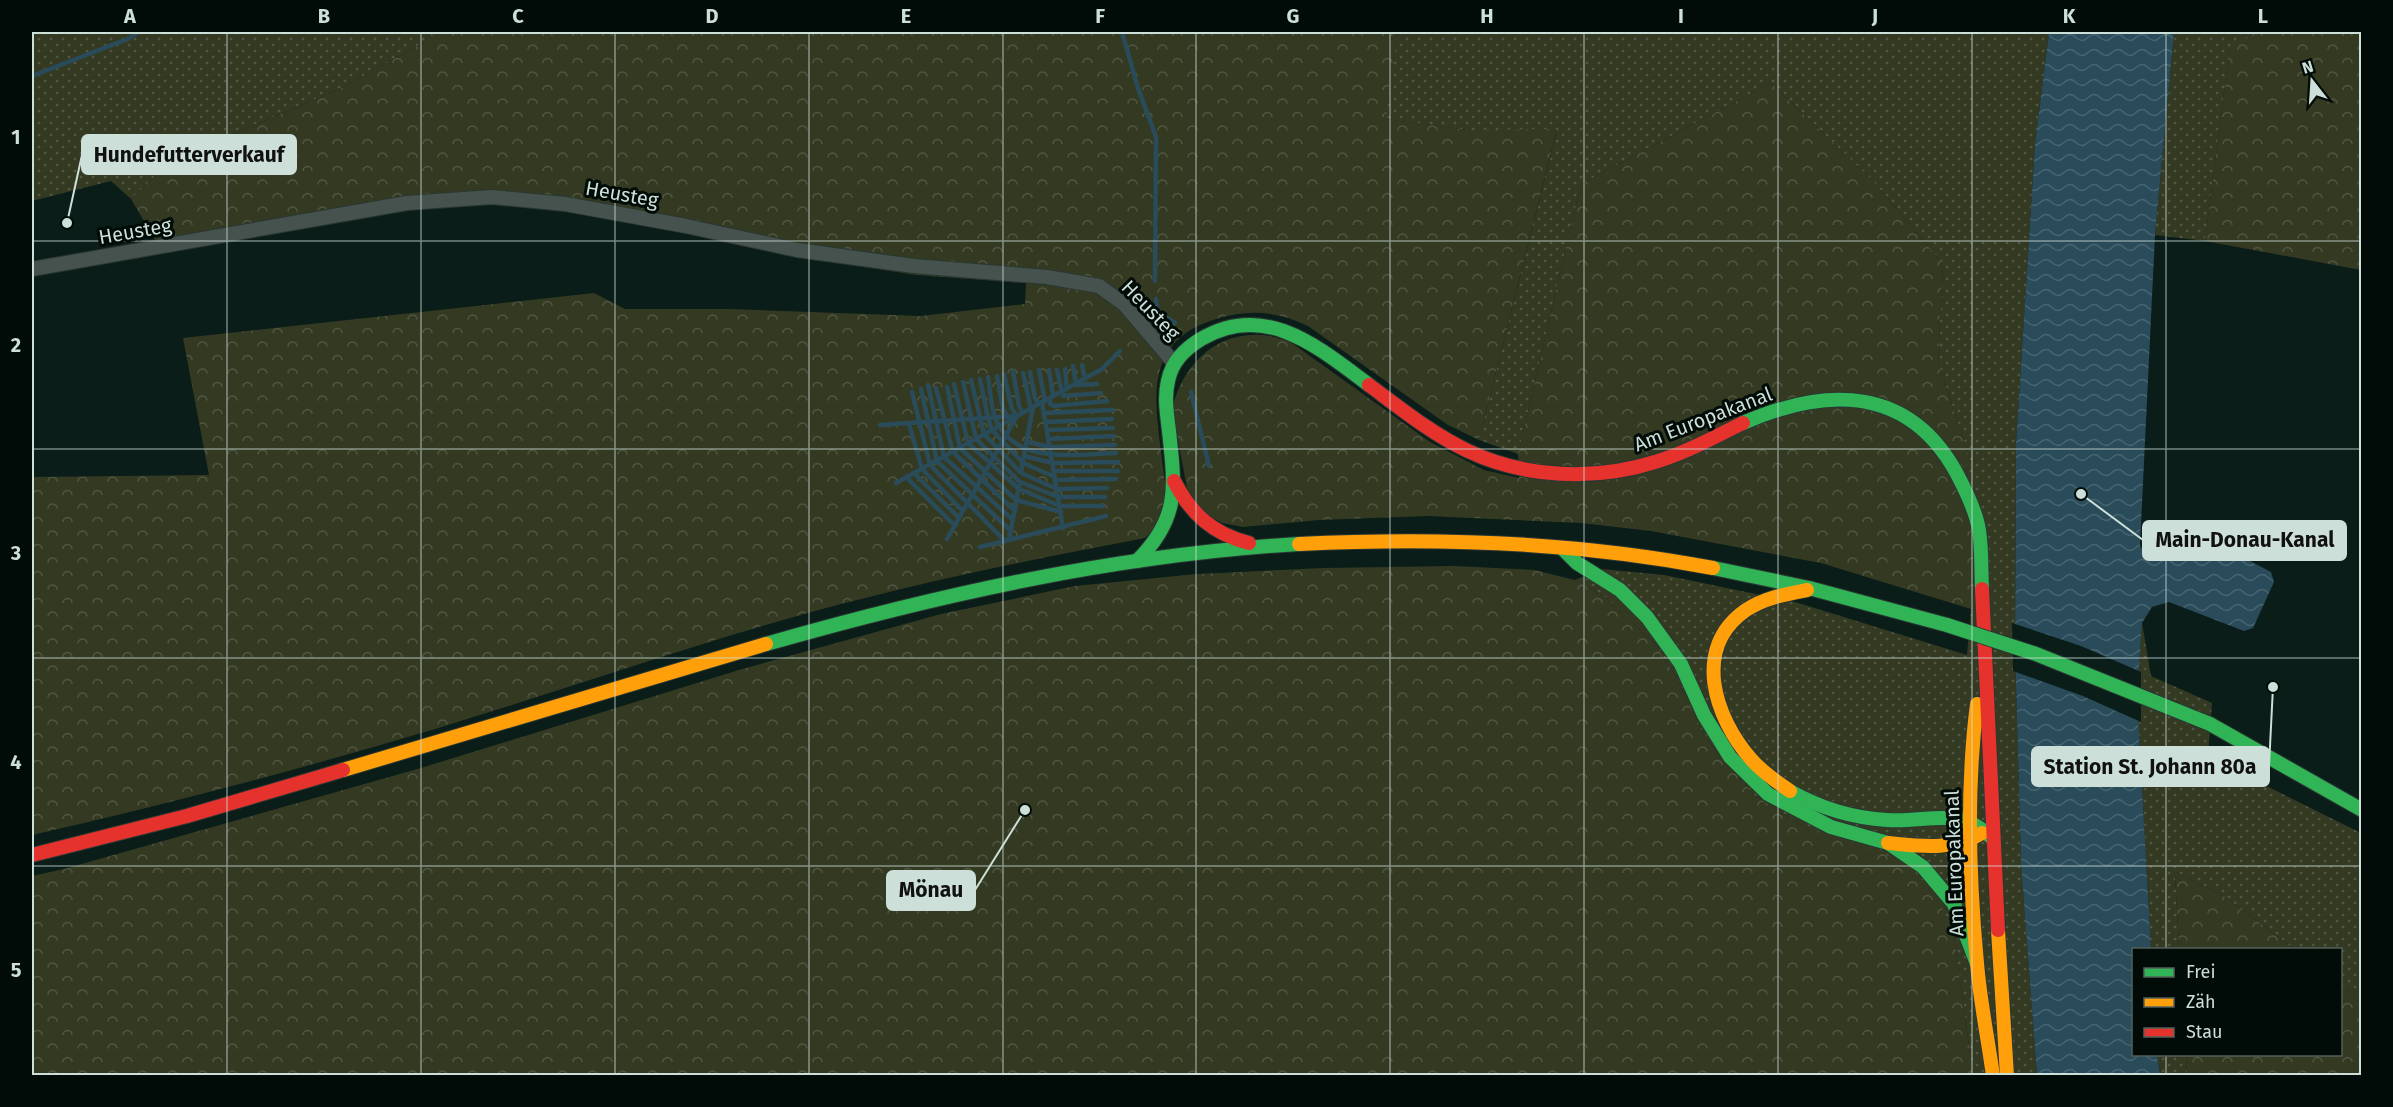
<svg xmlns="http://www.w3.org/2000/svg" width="2393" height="1107" viewBox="0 0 2393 1107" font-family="'Fira Sans',sans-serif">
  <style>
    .grass { fill: url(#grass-dots) }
    .forest { fill: url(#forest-crowns) }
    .water { fill: url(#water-waves) }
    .pier { fill: #0a1d18 }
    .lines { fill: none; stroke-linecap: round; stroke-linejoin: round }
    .stream { stroke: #294b5a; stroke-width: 4.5 }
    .street-casing { stroke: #2a3733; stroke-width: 16 }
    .fast-casing { stroke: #2a3733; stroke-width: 16 }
    .slow-casing { stroke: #2a3733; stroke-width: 16 }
    .jam-casing { stroke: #2a3733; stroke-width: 16 }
    .street { stroke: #45524e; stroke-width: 14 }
    .fast { stroke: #30b455; stroke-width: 14 }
    .slow { stroke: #ff9f0a; stroke-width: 14 }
    .jam { stroke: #e5322d; stroke-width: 14 }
    .fast-bridge-casing { stroke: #2a3733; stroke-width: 16; stroke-linecap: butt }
    .fast-bridge { stroke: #30b455; stroke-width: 14 }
    .grid { fill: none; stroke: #ccdfd8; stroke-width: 1.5; stroke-opacity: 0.55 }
    .labels { text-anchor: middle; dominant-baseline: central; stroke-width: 6; stroke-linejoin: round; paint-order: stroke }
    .street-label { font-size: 20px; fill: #ccdfd8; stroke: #010b07 }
    .leader { fill: none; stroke: #ccdfd8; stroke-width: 2 }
    .callout-dot { fill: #ccdfd8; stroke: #010b07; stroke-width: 2 }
    .callout { fill: #ccdfd8; stroke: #ccdfd8; stroke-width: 2 }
    .callout-label { font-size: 21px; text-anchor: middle; font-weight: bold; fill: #111 }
    .neatline { fill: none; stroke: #ccdfd8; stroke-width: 2 }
    .grid-label { font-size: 20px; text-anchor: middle; font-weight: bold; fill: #ccdfd8 }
  </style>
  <defs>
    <pattern id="grass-dots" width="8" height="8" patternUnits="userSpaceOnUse" patternTransform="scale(1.5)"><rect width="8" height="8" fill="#343a22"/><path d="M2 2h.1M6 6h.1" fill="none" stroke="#505641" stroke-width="1.8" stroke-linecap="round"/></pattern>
    <pattern id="forest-crowns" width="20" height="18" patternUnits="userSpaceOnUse" patternTransform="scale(1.5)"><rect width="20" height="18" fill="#343a22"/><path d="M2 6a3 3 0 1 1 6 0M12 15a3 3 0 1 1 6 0" fill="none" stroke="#505641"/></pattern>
    <pattern id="water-waves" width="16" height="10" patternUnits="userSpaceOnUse" patternTransform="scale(1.5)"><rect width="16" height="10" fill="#294b5a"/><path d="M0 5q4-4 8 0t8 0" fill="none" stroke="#476471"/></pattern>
  </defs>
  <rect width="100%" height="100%" fill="#0a1d18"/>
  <g class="grass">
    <polygon points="32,32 431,32 426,41 342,88 171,160 131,199 111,181 32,201"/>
    <polygon points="1397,32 2049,32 2035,144 2016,444 2015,649 2021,864 2037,1075 1973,1075 1953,929 1836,838 1801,825 1754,795 1706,739 1675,675 1654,643 1605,597 1575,580 1602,569 1664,575 1795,602 1967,655 1971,609 1981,552 1979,527 1965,463 1970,459 1938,362 1943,264 1873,181 1771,83 1581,184 1518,454 1479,440 1557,130 1468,130 1385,119"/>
    <polygon points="2174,32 2256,32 2229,53 2205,241 2155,235"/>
    <polygon points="2142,623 2151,676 2212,703 2208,757 2361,833 2361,1001 2341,985 2340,950 2294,949 2224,896 2175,872 2179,949 2151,949 2137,695"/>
    <polygon points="2157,1055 2186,1055 2187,1075 2160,1075"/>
  </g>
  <g class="forest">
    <path d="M431,32H1397L1386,119L1468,130L1557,129L1479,440L1448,425L1308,326C1277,311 1249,309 1216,319C1139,342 1156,406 1163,468C1164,478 1167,490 1166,500C1165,515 1156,529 1145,538C1050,556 955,575 861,599C717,635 577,686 435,729C302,769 167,804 32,835V477L209,475L183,338L594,293L625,309H728L921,316L1025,304L1026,283L916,275L841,263L706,238L595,211L493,197L404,204L160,248L131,199L171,160L342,88L426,41Z"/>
    <polygon points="2256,32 2361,32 2361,270 2205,241 2229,52"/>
    <path d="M1771,83L1873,181L1943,264L1938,362L1970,459L1965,463L1979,527L1981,552L1971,609L1821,563L1651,531L1581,523L1428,516L1319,520L1243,527L1222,523L1203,512L1187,488L1172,409C1182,366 1215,332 1261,335C1271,335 1280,339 1289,341L1430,442L1484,470L1519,478L1518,454L1581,184Z"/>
    <polygon points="1454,566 1534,570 1575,580 1605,597 1654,643 1675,675 1706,739 1754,795 1801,825 1883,853 1906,866 1934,895 1953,929 1973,1075 32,1075 32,876 64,869 421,768 739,670 941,614 1075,586 1197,574 1323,568"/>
    <polygon points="2175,872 2224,896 2294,949 2179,949"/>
    <polygon points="2341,985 2361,1001 2361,1075 2187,1075 2186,1055 2340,1054"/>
  </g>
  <path class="water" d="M2049,32H2174L2155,235L2140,545L2144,553L2157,556L2165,552C2170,542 2172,531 2185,533L2244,558L2271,572L2274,582L2253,628L2244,631L2169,602L2152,607L2142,623L2137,695L2151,949L2134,950V1054L2157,1055L2160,1075L2037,1076L2021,864L2015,649L2016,444L2035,144Z"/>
  <polygon class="pier" points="2012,623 2081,646 2141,672 2141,722 2083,696 2013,671"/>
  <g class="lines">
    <g class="stream">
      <polyline points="1122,32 1138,88 1156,137 1155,281"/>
      <polyline points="32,76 130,38 138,32"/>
      <polyline points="1156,299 1158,312 1175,323"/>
      <polyline points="1082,365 1085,379"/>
      <polyline points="1073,366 1076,384"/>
      <polyline points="1065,369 1067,389"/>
      <polyline points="1039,370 1045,401"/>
      <polyline points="1049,370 1053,396"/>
      <polyline points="1057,370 1063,396 1101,393"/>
      <polyline points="1013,371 1019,406 1023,413"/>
      <polyline points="1030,372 1035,398 1039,404"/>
      <polyline points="1023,373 1031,409"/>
      <polyline points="1004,374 1012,409 1017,416"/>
      <polyline points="997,376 1003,409 1008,417"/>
      <path d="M988,377C990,390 991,406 995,418C1014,466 1077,454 1116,453"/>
      <polyline points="980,379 988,418 992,430 1023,463 1055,477"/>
      <polyline points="971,380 984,434 1021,473 1057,489 1107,488"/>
      <polyline points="963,382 976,439 1020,482 1058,497 1105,497"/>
      <polyline points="954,384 968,443 1019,489 1060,506 1103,506"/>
      <polyline points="928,385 944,457 1013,520"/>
      <polyline points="1076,385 1097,384"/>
      <polyline points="947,387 960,448 1016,500 1061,512"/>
      <polyline points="936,388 953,452 1015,511"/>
      <polyline points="921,389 937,461 1011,531"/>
      <polyline points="912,392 930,465 1005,541"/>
      <polyline points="1191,392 1209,466"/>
      <polyline points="1050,398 1050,404 1054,406 1107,401"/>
      <polyline points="1042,402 1063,528"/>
      <polyline points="1044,413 1113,410"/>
      <polyline points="1046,422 1112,419"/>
      <polyline points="909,424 922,469 963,511"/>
      <polyline points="880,425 1015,416"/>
      <polyline points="1047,430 1113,428"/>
      <polyline points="1049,439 1114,436"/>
      <polyline points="1027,442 1050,447 1115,445"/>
      <polyline points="1024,456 1053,463 1118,462"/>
      <polyline points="1054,471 1118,471"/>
      <polyline points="1021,472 1033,407"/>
      <polyline points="914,473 959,518"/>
      <polyline points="906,477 955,526"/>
      <polyline points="1055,480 1116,479"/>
      <polyline points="896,483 1102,369 1120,351"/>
      <polyline points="947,539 1017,416"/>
      <polyline points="1009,540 1019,486"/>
      <polyline points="980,547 1106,516"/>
    </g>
    <g class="street-casing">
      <polyline id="street" points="32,269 407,203 492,197 565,204 686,226 797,250 914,266 1047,277 1099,286 1124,304 1174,363"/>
    </g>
    <g class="fast-casing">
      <g id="fast">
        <path d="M1743,423C1826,387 1909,385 1957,474C1966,491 1976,511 1979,530C1982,549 1981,570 1982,589"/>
        <polyline points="1562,548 1577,563 1620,590 1647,617 1681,664 1704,715 1730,757 1768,794 1831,827 1888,843 1923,867 1954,904 1977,964"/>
        <path d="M1137,561C1180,518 1175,487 1169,431C1167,414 1164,397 1168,381C1172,361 1185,349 1201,339C1265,301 1318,347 1369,385"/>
        <polyline points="1713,568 1809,588 1947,625"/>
        <path d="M766,644C941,594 1117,555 1299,544"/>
        <polyline points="2210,724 2362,810"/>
        <path d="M1790,791C1820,808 1853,818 1887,820C1928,823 1959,805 1992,838"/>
      </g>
    </g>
    <g class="slow-casing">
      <g id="slow">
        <path d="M1299,544C1437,537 1577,542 1713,568"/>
        <path d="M1977,704C1966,789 1969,878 1977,963C1980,1001 1988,1039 1993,1076"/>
        <polyline points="343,770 766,644"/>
        <path d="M1790,791C1777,782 1762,772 1751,759C1715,718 1691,648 1746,610C1764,598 1786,594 1807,590"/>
        <path d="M1888,843C1920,846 1953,851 1982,833"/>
        <polyline points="1998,930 2007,1076"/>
      </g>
    </g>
    <g class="jam-casing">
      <g id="jam">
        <path d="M1369,385C1400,408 1432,434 1468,451C1525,478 1595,481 1655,462C1686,453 1714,437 1743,423"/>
        <path d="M1174,481C1191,514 1213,534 1249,543"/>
        <polyline points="1982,589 1998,930"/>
        <polyline points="32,855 187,816 343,770"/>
      </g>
    </g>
    <use href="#street" class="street"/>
    <use href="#fast" class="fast"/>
    <use href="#slow" class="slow"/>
    <use href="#jam" class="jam"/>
    <g class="fast-bridge-casing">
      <polyline id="fast-bridge" points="1947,625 2036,654 2210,724"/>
    </g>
    <use href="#fast-bridge" class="fast-bridge"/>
  </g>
  <path class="grid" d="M227,32V1076M421,32V1076M615,32V1076M809,32V1076M1003,32V1076M1196,32V1076M1390,32V1076M1584,32V1076M1778,32V1076M1972,32V1076M2166,32V950M32,241H2362M32,449H2362M32,658H2362M32,866H2362M2166,1054V1076"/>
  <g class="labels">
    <g class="street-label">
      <text transform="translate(622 194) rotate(10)">Heusteg</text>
      <text transform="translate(135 231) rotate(-10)">Heusteg</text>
      <text transform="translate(1151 310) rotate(46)">Heusteg</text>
      <text transform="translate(1703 419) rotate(-21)">Am Europakanal</text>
      <text transform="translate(1954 863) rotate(-92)">Am Europakanal</text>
    </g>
  </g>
  <path class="leader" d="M67 223L82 155M2081 494L2143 540M2273 687L2269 766M1025 810L975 890"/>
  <g class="callout-dot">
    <circle cx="67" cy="223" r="6"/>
    <circle cx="2081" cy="494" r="6"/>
    <circle cx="2273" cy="687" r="6"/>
    <circle cx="1025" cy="810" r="6"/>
  </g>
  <g class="callout">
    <rect x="82" y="135" width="214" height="39" rx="6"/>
    <rect x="2143" y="521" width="203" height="39" rx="6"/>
    <rect x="2032" y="747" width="237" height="39" rx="6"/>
    <rect x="887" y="871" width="88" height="39" rx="6"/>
  </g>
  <g class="callout-label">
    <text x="189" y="162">Hundefutterverkauf</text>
    <text x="2245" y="547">Main-Donau-Kanal</text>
    <text x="2150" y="774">Station St. Johann 80a</text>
    <text x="931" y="897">Mönau</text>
  </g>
  <rect width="2393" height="1107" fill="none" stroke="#010b07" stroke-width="66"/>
  <rect x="2132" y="948" width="210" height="108" fill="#010b07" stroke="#52605b" stroke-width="1.5"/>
  <rect x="2144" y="968" width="30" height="9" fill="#30b455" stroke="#52605b" stroke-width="1.5"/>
  <text x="2186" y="978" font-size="18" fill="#ccdfd8">Frei</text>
  <rect x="2144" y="998" width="30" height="9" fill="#ff9f0a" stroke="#52605b" stroke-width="1.5"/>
  <text x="2186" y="1008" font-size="18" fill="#ccdfd8">Zäh</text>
  <rect x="2144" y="1028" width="30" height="9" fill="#e5322d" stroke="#52605b" stroke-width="1.5"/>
  <text x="2186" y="1038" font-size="18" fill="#ccdfd8">Stau</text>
  <g transform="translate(2312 81) rotate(343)" stroke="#010b07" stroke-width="4.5" paint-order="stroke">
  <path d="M0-4.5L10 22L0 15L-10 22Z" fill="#ccdfd8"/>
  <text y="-9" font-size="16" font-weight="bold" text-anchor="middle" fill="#ccdfd8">N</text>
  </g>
  <rect x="33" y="33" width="2327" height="1041" class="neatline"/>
  <g class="grid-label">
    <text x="130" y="23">A</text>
    <text x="324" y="23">B</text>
    <text x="518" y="23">C</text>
    <text x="712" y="23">D</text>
    <text x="906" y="23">E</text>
    <text x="1100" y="23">F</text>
    <text x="1293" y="23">G</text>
    <text x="1487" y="23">H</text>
    <text x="1681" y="23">I</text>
    <text x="1875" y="23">J</text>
    <text x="2069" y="23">K</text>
    <text x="2263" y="23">L</text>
    <text x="16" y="144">1</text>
    <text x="16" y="352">2</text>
    <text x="16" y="560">3</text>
    <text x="16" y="769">4</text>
    <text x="16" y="977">5</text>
  </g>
</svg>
